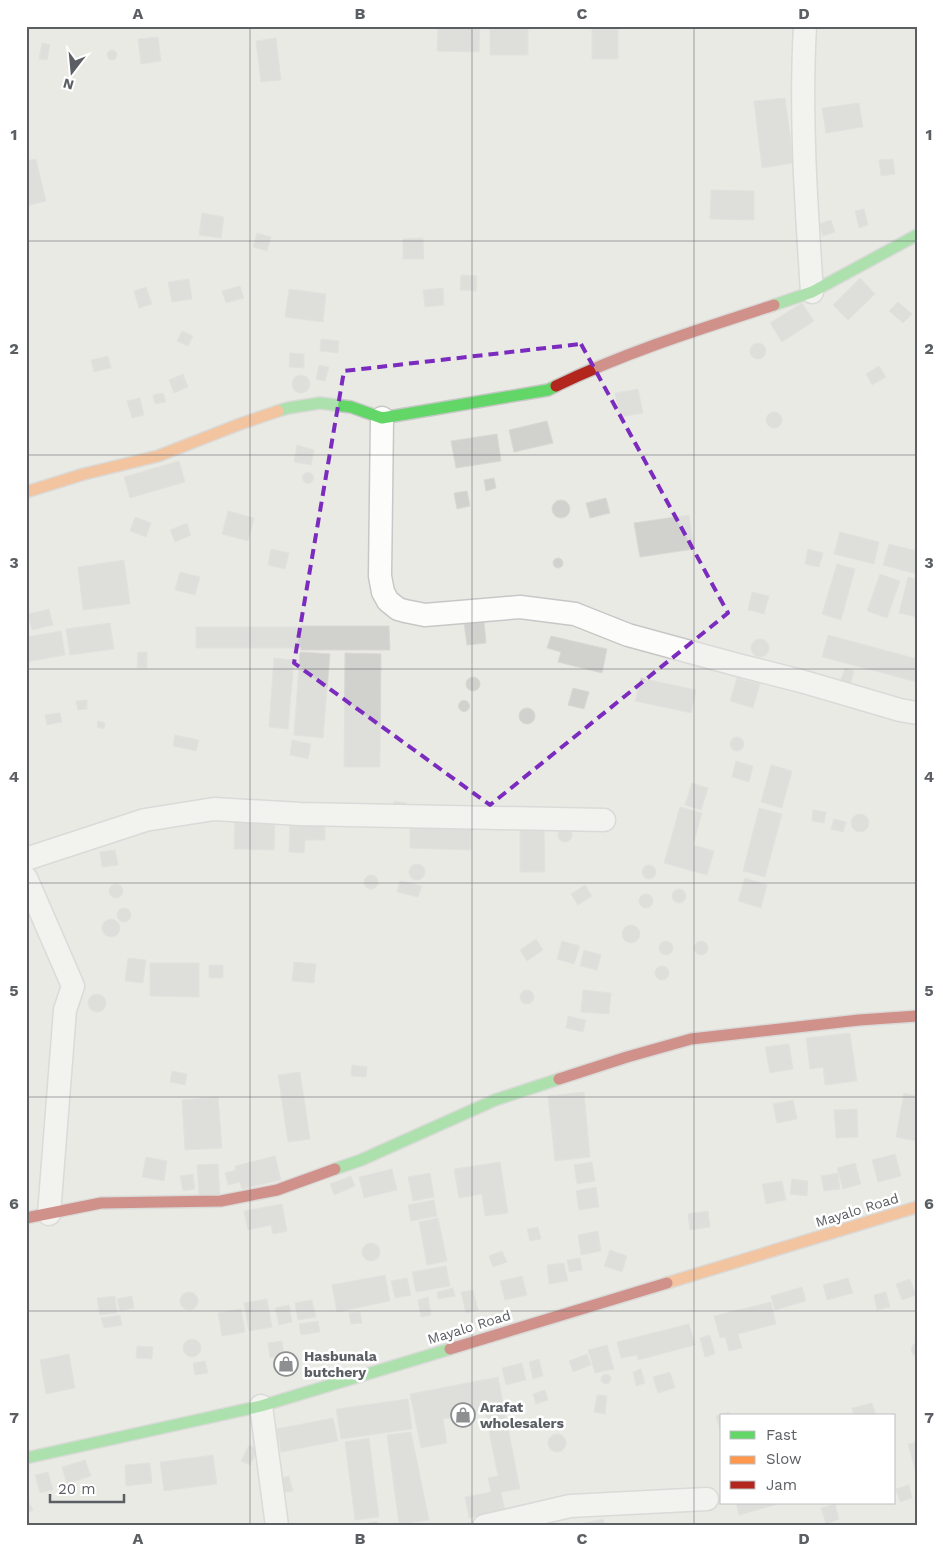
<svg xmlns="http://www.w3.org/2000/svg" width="943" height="1552" viewBox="0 0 943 1552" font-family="'Work Sans',sans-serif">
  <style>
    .building { fill: #d1d1ce; stroke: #dad8d4 }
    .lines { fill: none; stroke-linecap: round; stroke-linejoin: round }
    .street-casing { stroke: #c7c7c7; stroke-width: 25 }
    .fast-casing { stroke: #c8c8c8; stroke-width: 14 }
    .slow-casing { stroke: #c8c8c8; stroke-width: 14 }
    .jam-casing { stroke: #c8c8c8; stroke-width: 14 }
    .street { stroke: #fcfcfb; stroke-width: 22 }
    .fast { stroke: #63d668; stroke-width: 11 }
    .slow { stroke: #ff974d; stroke-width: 11 }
    .jam { stroke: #b3261e; stroke-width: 11 }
    .marked { fill: none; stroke: #7b2cbf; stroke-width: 4; stroke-dasharray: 10 6; stroke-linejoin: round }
    .grid { fill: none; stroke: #5b5e63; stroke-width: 1; stroke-opacity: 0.55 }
    .labels { text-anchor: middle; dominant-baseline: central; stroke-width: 5; stroke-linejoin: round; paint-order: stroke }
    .street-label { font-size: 14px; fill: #5b5e63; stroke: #fff }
    .poi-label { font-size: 14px; font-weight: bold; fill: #5b5e63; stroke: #fff; text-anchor: start }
    .neatline { fill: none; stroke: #5b5e63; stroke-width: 2 }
    .grid-label { font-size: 16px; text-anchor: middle; font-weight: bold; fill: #5b5e63 }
  </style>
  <rect width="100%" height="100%" fill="#eaeae5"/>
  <g class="building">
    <polygon points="438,26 480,27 479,52 437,51"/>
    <rect x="490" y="26" width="38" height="29"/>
    <rect x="592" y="29" width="26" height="30"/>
    <polygon points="158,37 161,61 141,64 138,39"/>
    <polygon points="276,38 281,80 261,82 256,41"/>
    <polygon points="42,43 50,45 47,60 39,59"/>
    <circle cx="112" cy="55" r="5"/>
    <polygon points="785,98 794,163 762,168 754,101"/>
    <polygon points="859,103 863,127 826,133 822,108"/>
    <polygon points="36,159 46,201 26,206 26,161"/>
    <polygon points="893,159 895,174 881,176 879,160"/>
    <polygon points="711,190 754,191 754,220 710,219"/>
    <polygon points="864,209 868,225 859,228 855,211"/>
    <polygon points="202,213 224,217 221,238 199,235"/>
    <polygon points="831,220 835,232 823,236 819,224"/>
    <polygon points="257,233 271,237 267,251 253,247"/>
    <polygon points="423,238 424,259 403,259 403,239"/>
    <polygon points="461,275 477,276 476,291 460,290"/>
    <polygon points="860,278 875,294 848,320 833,305"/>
    <polygon points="189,279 192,299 172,302 168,282"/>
    <polygon points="240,286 244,298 226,303 222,291"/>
    <polygon points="146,287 152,304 139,308 134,291"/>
    <polygon points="443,288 444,305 425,307 423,290"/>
    <polygon points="289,289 326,294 323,322 285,317"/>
    <polygon points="898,302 912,314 903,323 889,311"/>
    <polygon points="802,303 814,321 782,342 770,323"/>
    <polygon points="182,331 193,336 188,346 177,341"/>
    <polygon points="321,339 339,341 338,353 320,351"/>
    <circle cx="758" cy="351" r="8"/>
    <polygon points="290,353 304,354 304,368 289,367"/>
    <polygon points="108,356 111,368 94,372 91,360"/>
    <polygon points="319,365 329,367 325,381 316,379"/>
    <polygon points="879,366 886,377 872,385 866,374"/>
    <polygon points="183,374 188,387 174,393 169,380"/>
    <circle cx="301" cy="384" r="9"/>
    <polygon points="638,389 643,413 620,417 615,393"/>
    <polygon points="163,393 166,402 155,404 153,395"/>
    <polygon points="140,398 144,415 132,418 127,401"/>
    <circle cx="774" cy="420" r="8"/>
    <polygon points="547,421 553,443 514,452 509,430"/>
    <polygon points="497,434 501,461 456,468 451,441"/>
    <polygon points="297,445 314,450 311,465 294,462"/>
    <polygon points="179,461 185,482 130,498 124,477"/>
    <circle cx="308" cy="478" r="5.5"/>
    <polygon points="494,478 496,488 486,491 484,480"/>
    <polygon points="467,491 470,506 457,509 454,493"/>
    <polygon points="606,498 610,513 590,518 586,503"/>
    <circle cx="561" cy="509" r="9"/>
    <polygon points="228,511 254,518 248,541 222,534"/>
    <polygon points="689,515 694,549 640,557 634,523"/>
    <polygon points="135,517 151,523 146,537 130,531"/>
    <polygon points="187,523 191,535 175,542 170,530"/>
    <polygon points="840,532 879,542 874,564 834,554"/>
    <polygon points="889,544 917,551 917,574 883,565"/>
    <polygon points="271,549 289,553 285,569 268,565"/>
    <polygon points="808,549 823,553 819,567 805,564"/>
    <circle cx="558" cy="563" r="5"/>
    <polygon points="124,560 130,604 83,610 78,567"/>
    <polygon points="837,564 855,569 841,620 822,614"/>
    <polygon points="180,572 200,577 195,595 175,590"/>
    <polygon points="880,574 900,581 887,618 867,611"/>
    <polygon points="908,577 917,579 917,617 899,613"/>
    <polygon points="752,592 769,596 764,614 748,610"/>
    <polygon points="49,609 53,625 32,630 28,614"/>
    <polygon points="484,621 486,643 467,645 464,623"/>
    <polygon points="110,623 114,649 70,655 66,629"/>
    <polygon points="300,626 389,626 390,650 301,650 301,648 196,648 196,627 300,627"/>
    <polygon points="61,631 65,655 26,662 26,637"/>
    <polygon points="828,635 917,659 917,682 822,657"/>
    <polygon points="551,636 607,649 602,673 558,662 561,652 547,648"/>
    <circle cx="760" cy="648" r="9"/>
    <polygon points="138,652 147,652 147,668 137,668"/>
    <polygon points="300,652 330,654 323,738 294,735"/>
    <polygon points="345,653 381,654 380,767 344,767"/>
    <polygon points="274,658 294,660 288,729 269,727"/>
    <polygon points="845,668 854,671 850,685 840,682"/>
    <circle cx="473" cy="684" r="7"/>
    <polygon points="641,678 696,690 691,713 635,701"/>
    <polygon points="737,678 760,684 753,708 730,701"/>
    <polygon points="573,688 589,692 584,709 568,705"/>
    <polygon points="87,700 87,709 78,710 76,701"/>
    <circle cx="464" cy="706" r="5.5"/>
    <circle cx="527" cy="716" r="8"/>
    <polygon points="60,713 62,722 47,725 45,715"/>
    <polygon points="98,721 105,723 104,729 97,727"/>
    <polygon points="175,735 199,740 196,751 173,746"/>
    <circle cx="737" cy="744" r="7"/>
    <polygon points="292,740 311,744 308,759 290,755"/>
    <polygon points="736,761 753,766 749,782 732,777"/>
    <polygon points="771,765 792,771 782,808 761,802"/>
    <polygon points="692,783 708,788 701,810 685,805"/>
    <polygon points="394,801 406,803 404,813 392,810"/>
    <polygon points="680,807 702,813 693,845 714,851 707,875 664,863"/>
    <polygon points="759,808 782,814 765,877 743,871"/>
    <polygon points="813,810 826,812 824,823 812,821"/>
    <circle cx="860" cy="823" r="9"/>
    <polygon points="235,817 275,818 274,850 234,849"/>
    <polygon points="290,818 325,820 325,840 305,840 304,853 289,852"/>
    <polygon points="834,819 846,822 843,832 831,829"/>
    <polygon points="410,825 472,826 471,850 410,848"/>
    <circle cx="565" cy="835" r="7"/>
    <polygon points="520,829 544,830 545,872 520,872"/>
    <polygon points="115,850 118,865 102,867 100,852"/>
    <circle cx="417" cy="872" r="8"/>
    <circle cx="649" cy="872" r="7"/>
    <circle cx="371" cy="882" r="7"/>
    <polygon points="745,878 767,885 761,908 738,901"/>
    <polygon points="400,881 422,886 418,897 397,892"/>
    <circle cx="116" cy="891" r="7"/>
    <polygon points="585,885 592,896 578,905 571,894"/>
    <circle cx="679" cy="896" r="7"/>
    <circle cx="646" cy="901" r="7"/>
    <circle cx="124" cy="915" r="7"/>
    <circle cx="111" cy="928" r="9"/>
    <circle cx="631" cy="934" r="9"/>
    <polygon points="536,939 543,950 527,961 520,950"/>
    <polygon points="562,941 580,946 574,964 557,959"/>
    <circle cx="701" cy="948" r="7"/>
    <circle cx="666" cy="948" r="7"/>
    <polygon points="584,950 601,955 597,970 580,966"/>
    <polygon points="128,958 146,960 143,983 125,981"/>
    <polygon points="294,962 316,964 314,983 292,981"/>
    <polygon points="150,963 199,963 199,997 150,996"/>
    <rect x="209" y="965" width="14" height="13"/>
    <circle cx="662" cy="973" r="7"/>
    <polygon points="583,990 611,993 609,1014 581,1012"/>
    <circle cx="527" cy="997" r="7"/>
    <circle cx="97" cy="1003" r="9"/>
    <polygon points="568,1016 586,1020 583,1032 566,1028"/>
    <polygon points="850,1033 857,1081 825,1085 823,1067 810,1069 806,1038"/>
    <polygon points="789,1044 793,1069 770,1073 765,1047"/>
    <polygon points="352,1065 367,1067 366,1077 351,1076"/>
    <polygon points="172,1071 187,1074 185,1085 170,1082"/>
    <polygon points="300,1072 310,1139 288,1142 278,1075"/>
    <polygon points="584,1092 590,1157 555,1161 548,1096"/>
    <polygon points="904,1093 917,1096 916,1141 896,1137"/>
    <polygon points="218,1097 222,1148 185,1150 182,1100"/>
    <polygon points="793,1100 797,1119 777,1123 773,1104"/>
    <polygon points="857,1109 858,1137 836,1138 834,1110"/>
    <polygon points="895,1154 901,1176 878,1182 872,1160"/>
    <polygon points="275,1156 281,1180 242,1189 240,1182 228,1185 225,1173 236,1170 235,1166"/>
    <polygon points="146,1157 167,1161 164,1181 142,1177"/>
    <polygon points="500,1162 508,1213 485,1216 482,1194 459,1198 454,1169"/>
    <polygon points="592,1162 595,1181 577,1184 574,1165"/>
    <polygon points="855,1163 861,1184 843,1189 837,1168"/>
    <polygon points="218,1164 220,1195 199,1196 197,1165"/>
    <polygon points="392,1169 397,1190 364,1198 359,1177"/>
    <polygon points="430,1173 434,1197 413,1201 408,1177"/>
    <polygon points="838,1173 840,1189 824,1191 821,1176"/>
    <polygon points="193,1174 195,1189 183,1191 180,1176"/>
    <polygon points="351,1176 355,1186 334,1195 330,1184"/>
    <polygon points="792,1179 808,1181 807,1196 790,1194"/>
    <polygon points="782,1181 786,1200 766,1204 762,1184"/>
    <polygon points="596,1187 599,1207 579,1210 576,1191"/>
    <polygon points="434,1200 437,1216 411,1221 408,1205"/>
    <polygon points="282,1204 287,1231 273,1234 271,1225 248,1230 244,1211"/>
    <polygon points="708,1211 710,1227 690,1230 688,1214"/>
    <polygon points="438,1218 447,1261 427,1265 419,1222"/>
    <polygon points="538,1227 541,1239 530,1241 527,1229"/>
    <polygon points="598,1231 601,1251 581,1255 578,1235"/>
    <circle cx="371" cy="1252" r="9"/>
    <polygon points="610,1250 627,1256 622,1272 604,1266"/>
    <polygon points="502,1251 507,1262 493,1267 489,1256"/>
    <polygon points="580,1258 582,1270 569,1272 567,1260"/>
    <polygon points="564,1263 568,1281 549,1284 547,1265"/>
    <polygon points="446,1266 450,1286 416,1292 412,1272"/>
    <polygon points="385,1275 390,1301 337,1312 332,1285"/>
    <polygon points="522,1276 527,1295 505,1300 500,1281"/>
    <polygon points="407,1278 411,1295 395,1298 391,1281"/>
    <polygon points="848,1278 853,1293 827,1300 823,1285"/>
    <polygon points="910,1279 916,1295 902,1300 896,1284"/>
    <polygon points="802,1287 806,1301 775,1310 771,1296"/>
    <polygon points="453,1288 455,1296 438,1299 437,1292"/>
    <polygon points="473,1290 478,1310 466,1313 461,1292"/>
    <polygon points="886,1292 890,1307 877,1310 874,1295"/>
    <circle cx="189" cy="1301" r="9"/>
    <polygon points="115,1296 117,1313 100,1315 97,1298"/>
    <polygon points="132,1296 134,1308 120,1311 117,1299"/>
    <polygon points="428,1297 431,1315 421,1317 418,1300"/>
    <polygon points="267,1299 272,1327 249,1331 244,1303"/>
    <polygon points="312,1300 316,1317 298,1320 295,1303"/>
    <polygon points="771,1302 776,1324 738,1334 742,1348 729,1351 725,1337 720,1338 714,1316"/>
    <polygon points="289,1305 292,1322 279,1325 275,1308"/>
    <polygon points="241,1309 245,1332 222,1336 218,1313"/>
    <polygon points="360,1312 362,1323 351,1324 349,1313"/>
    <polygon points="120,1315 122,1325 104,1328 101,1318"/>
    <polygon points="318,1321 320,1332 301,1335 299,1324"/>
    <polygon points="689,1324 695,1345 638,1360 637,1355 621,1358 617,1342"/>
    <polygon points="710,1335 715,1354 705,1357 700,1338"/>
    <circle cx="192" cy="1348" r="9"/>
    <polygon points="282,1341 284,1355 270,1358 268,1343"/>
    <polygon points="915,1343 917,1343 917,1356 913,1355 911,1350 912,1346"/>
    <polygon points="607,1345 614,1369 595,1373 588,1350"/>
    <polygon points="137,1346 153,1347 152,1359 136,1358"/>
    <polygon points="69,1354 75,1388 46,1394 40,1360"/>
    <polygon points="587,1354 591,1365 573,1372 569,1361"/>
    <polygon points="539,1359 543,1376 533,1379 529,1362"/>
    <polygon points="205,1361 208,1373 195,1375 193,1363"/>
    <polygon points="522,1363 526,1380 506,1385 502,1368"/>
    <polygon points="641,1369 645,1383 636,1386 633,1372"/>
    <polygon points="670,1372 675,1388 658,1393 653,1377"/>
    <circle cx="606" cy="1379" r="5"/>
    <polygon points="498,1377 520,1489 501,1492 505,1511 469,1518 465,1497 491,1492 488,1478 498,1476 485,1411 443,1419 447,1443 421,1448 410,1394"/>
    <polygon points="545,1390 548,1400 536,1404 533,1394"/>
    <polygon points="597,1395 607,1396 605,1414 594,1412"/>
    <polygon points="408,1399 412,1429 341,1439 336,1409"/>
    <polygon points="872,1403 876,1416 854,1416 852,1408"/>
    <polygon points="729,1412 730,1416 722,1416 722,1436 716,1416"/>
    <polygon points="333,1418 338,1441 281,1452 277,1429"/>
    <polygon points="411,1432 429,1520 399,1524 387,1435"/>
    <circle cx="557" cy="1443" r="9"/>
    <polygon points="369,1438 379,1517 355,1520 345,1442"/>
    <polygon points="917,1442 917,1476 908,1444"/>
    <polygon points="249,1445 258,1450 250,1465 241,1461"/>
    <polygon points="213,1455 217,1484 164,1491 160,1462"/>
    <polygon points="85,1460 91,1476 67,1484 62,1467"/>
    <polygon points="150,1463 152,1483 126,1486 125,1465"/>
    <polygon points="48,1472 53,1490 40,1493 35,1475"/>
    <polygon points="289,1476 293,1491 277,1494 274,1480"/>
    <polygon points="909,1485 912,1498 900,1502 896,1489"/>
    <polygon points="26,1497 33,1510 26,1513"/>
    <polygon points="736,1503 774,1503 775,1505 739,1515"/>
    <polygon points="835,1504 839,1519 826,1524 821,1508"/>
    <polygon points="603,1519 605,1526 570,1526"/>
    <polygon points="377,1521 378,1526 361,1526 361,1525"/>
  </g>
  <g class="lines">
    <g class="street-casing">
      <g id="street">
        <path d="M805,26C800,115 806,203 812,292"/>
        <polyline points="382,418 380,576 383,592 388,601 398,609 405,611 425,615 520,607 575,614 628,635 738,665 801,681 900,710 917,713"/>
        <polyline points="26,859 145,820 214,809 300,814 604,820"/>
        <polyline points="26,878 73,986 65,1010 49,1214"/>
        <polyline points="261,1406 277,1526"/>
        <polyline points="484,1526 570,1506 707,1499"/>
      </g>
    </g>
    <g class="fast-casing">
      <g id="fast">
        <polyline points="774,305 812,292 917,235"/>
        <polyline points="278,411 288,408 320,403 351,407 382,418 548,390 556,386"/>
        <polyline points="335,1169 361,1160 495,1100 559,1079"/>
        <polyline points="26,1458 261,1406 450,1349"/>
      </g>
    </g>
    <g class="slow-casing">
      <g id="slow">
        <polyline points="26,492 84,474 158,456 240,424 278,411"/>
        <polyline points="667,1283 917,1207"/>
      </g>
    </g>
    <g class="jam-casing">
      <g id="jam">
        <path d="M556,386C626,352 700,329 774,305"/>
        <polyline points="559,1079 627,1057 691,1039 859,1020 917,1016"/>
        <polyline points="26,1218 101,1203 221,1201 277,1190 335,1169"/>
        <polyline points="450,1349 667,1283"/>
      </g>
    </g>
    <use href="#street" class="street"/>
    <use href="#fast" class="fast"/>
    <use href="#slow" class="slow"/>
    <use href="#jam" class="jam"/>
  </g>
  <path d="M0 0H943V1552H0ZM581,344L728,613L490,805L294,663L344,371Z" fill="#eaeae5" fill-opacity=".55" fill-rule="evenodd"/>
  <path class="marked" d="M581,344L728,613L490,805L294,663L344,371Z"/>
  <path class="grid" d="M250,26V1526M472,26V1526M694,26V1526M26,241H917M26,455H917M26,669H917M26,883H917M26,1097H917M26,1311H917"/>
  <defs>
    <g id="shop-ring" transform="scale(1.25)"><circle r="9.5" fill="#fff" stroke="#8d8f90" stroke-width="1.5"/><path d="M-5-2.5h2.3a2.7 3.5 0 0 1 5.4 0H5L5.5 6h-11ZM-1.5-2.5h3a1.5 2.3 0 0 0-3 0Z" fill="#8d8f90"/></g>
  </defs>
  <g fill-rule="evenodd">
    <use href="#shop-ring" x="286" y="1364"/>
    <use href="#shop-ring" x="463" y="1415"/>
  </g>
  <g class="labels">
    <g class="street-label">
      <text transform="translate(857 1210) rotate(-17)">Mayalo Road</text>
      <text transform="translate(469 1327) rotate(-17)">Mayalo Road</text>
    </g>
    <g class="poi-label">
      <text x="304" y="1356">Hasbunala<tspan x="304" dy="16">butchery</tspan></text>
      <text x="480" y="1407">Arafat<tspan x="480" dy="16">wholesalers</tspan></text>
    </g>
  </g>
  <rect width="943" height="1552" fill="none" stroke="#ffffff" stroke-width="55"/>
  <rect x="720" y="1414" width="175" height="90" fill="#ffffff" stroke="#bdbfc1"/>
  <rect x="730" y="1431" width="25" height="8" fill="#63d668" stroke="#bdbfc1"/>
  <text x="766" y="1440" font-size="15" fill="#5b5e63">Fast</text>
  <rect x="730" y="1456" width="25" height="8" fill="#ff974d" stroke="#bdbfc1"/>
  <text x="766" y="1464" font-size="15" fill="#5b5e63">Slow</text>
  <rect x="730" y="1481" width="25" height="8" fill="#b3261e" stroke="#bdbfc1"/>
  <text x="766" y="1490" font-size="15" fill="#5b5e63">Jam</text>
  <g transform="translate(72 72) rotate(196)" stroke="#ffffff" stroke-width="4" paint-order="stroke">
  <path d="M0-4L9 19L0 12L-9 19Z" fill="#5b5e63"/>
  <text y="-8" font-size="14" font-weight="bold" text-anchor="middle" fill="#5b5e63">N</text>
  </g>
  <path d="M50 1494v8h74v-8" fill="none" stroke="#5b5e63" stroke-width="2.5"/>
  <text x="58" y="1494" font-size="15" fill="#5b5e63" stroke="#ffffff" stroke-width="4" paint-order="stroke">20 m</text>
  <rect x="28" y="28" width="888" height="1496" class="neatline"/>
  <g class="grid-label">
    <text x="138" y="19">A</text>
    <text x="360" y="19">B</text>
    <text x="582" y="19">C</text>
    <text x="804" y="19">D</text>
    <text x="14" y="140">1</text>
    <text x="929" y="140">1</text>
    <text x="14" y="354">2</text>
    <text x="929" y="354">2</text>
    <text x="14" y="568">3</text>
    <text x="929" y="568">3</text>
    <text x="14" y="782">4</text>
    <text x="929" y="782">4</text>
    <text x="14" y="996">5</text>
    <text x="929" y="996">5</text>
    <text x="14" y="1209">6</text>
    <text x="929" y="1209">6</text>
    <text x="14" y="1423">7</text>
    <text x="929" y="1423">7</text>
    <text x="138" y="1544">A</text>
    <text x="360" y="1544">B</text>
    <text x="582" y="1544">C</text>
    <text x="804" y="1544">D</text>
  </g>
</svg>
